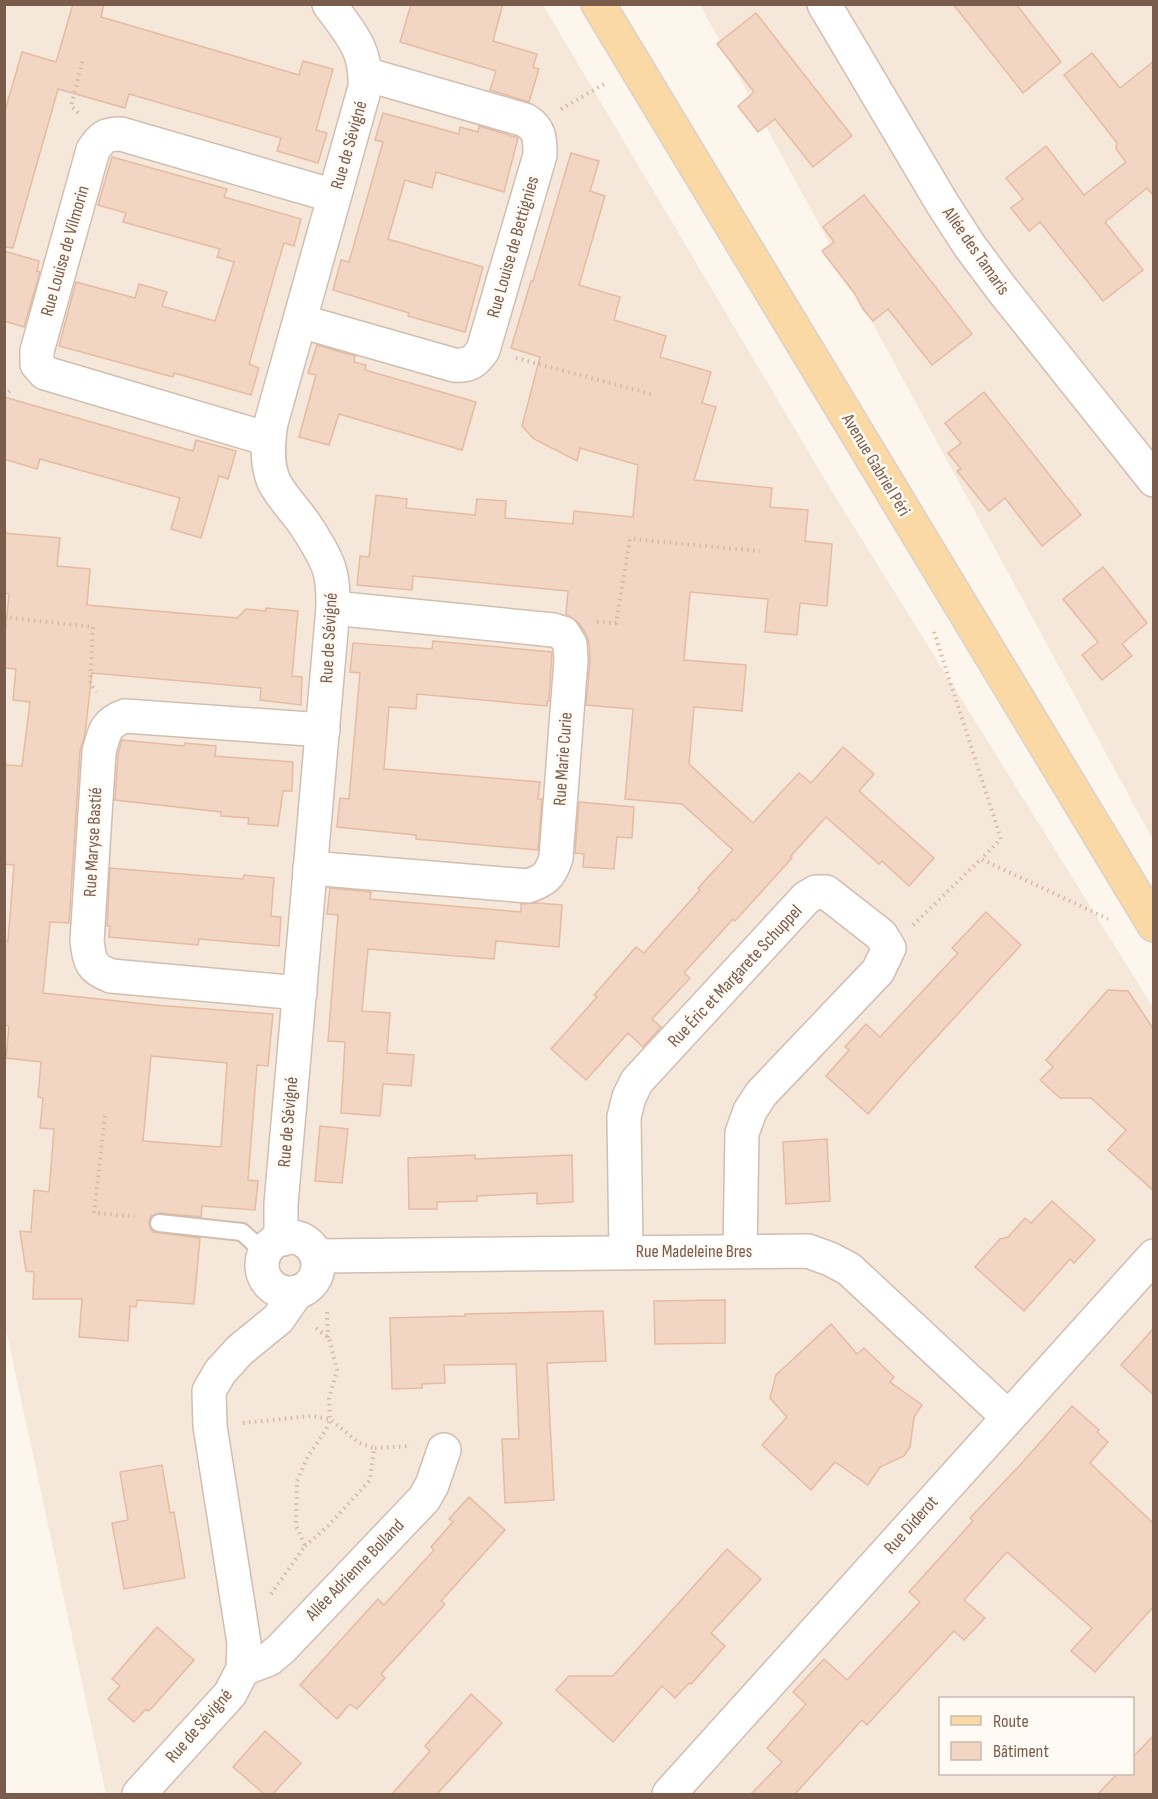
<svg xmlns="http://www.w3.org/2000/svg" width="1158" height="1799" viewBox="0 0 1158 1799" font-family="'Sofia Sans Condensed',sans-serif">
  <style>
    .residential { fill: #f5e8da; fill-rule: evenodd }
    .building { fill: #f3d5c3; stroke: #e6bba3; stroke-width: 1.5; fill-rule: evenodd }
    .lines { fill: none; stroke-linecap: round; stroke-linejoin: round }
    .service-casing { stroke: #d1beb0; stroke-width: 20 }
    .minor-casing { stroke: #d1beb0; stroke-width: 36 }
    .primary-casing { stroke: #dad1cd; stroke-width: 36 }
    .path { stroke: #d9b8a5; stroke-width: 4; stroke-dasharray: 1.5 4.5; stroke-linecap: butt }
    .service { stroke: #fff; stroke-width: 16 }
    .minor { stroke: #fff; stroke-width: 33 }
    .primary { stroke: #fbd9a5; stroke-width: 33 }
    .labels { text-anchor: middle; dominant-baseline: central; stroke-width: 5; stroke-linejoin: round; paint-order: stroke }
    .street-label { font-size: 18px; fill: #7a5c4d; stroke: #fffaf3 }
  </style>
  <rect width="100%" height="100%" fill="#fdf6ec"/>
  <g class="residential">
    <path d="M4,5H543L833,493L1153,1007V1794H106L5,1325ZM940,1698H1132V1774H940Z"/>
    <polygon points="700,5 1153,5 1153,840"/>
  </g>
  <g class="building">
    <polygon points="73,4 104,4 101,17 299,75 303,61 333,69 316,130 327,133 318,163 277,151 281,138 129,94 125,108 58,89 13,248 4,247 4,114 18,66 22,52 56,62"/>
    <polygon points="411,4 503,4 493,41 537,54 533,67 539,69 529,102 490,90 496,71 400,42"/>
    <polygon points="953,4 1016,4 1061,62 1023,93"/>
    <polygon points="756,13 852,136 813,167 775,119 758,132 738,106 754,92 717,44"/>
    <polygon points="1092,53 1120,88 1154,61 1154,196 1147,188 1105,222 1143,270 1103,301 1040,222 1029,231 1011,208 1023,199 1006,178 1046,146 1084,195 1126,162 1116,149 1117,143 1064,75"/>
    <polygon points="383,113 459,134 460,127 478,132 479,126 518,138 504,192 436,172 432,188 405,180 388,239 483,267 465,332 408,316 409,313 333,290 341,260 349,262 383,142 375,140"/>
    <polygon points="571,153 599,161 590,191 605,196 579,285 620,297 614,320 666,336 660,357 711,372 702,403 716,407 694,480 772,488 770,507 808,510 805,541 832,544 827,606 800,603 797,635 765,632 768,599 690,592 684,660 746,665 742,711 694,707 689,764 753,823 799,773 811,783 843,747 874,774 859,791 934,858 909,886 882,861 879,864 826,817 790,857 792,858 735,921 733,919 684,973 690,978 652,1019 661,1027 643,1047 628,1033 586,1080 551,1049 597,997 594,995 636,947 644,953 700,890 698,888 733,850 682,804 625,799 633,709 586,705 590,661 589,643 586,634 579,623 566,614 568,591 413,576 412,590 357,585 360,556 369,557 376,495 407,499 406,508 475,515 477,499 506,501 505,518 573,524 574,511 633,517 638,465 580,448 577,461 534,439 522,426 540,357 511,348 531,281 533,281"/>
    <polygon points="112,157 227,189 224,197 301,219 294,246 284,243 275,273 249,364 259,368 251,395 174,373 173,377 59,346 76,282 135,298 139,284 167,292 162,306 215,321 234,262 217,257 220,249 123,222 126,213 98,205"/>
    <polygon points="864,195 972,334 932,365 888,309 873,321 863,309 855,294 822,251 834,242 823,227"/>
    <polygon points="4,251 39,261 37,271 40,272 24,327 4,321"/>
    <polygon points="317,345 355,356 354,362 366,365 365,370 476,402 462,450 339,414 329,445 299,437 316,375 308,373"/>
    <polygon points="984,392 1081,515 1042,546 1005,498 989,511 957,471 961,469 948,453 961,443 945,423"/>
    <polygon points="4,397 193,451 196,440 236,451 228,479 219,476 201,538 171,529 180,498 40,459 37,469 4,459"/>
    <path d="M4,533L60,538L57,566L90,569L87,605L237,618L246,609L266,611V608L298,611L292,676L302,677L301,705L260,700L261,688L92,673L85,734L80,751L69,923L50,922L43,993L155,1005L273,1014L268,1066L257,1065L248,1180L258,1181L255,1210L202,1206L201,1217L160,1213L151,1216L149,1222L150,1228L153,1232L200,1238L194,1304L137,1300L136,1307L130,1306L128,1341L79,1337L82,1299H33L34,1272L26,1271L20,1231L31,1232L34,1190L49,1192L54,1129L40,1128L43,1098L38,1097L41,1062L6,1058L9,1026L4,1025V941H8L14,865L4,864V765L22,766L30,702L13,700L16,669L4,668V645L9,594L4,593ZM151,1056L227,1063L221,1147L143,1141Z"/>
    <polygon points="1103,567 1147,623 1122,644 1132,656 1102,680 1082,655 1098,642 1063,599"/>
    <polygon points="433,641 552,652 549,701 547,701 547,706 417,694 416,709 389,707 384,769 540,782 538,799 542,799 538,850 416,839 416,835 337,827 340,798 349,799 360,673 350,672 353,643 432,649"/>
    <polygon points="122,740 184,746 185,743 216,746 215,756 293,762 292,791 283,791 278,826 248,824 249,818 221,816 221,812 115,800 118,755"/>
    <polygon points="579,802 634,807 632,838 617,837 614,869 583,867 584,854 575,853"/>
    <polygon points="110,868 243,879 244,875 274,878 271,916 281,917 279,946 199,939 198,945 109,937 110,926 107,926"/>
    <polygon points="330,888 371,892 370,899 521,912 521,904 537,903 562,905 559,947 496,941 494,959 368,949 362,1011 390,1013 387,1053 414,1055 411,1086 383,1084 380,1116 341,1113 345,1042 328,1041 338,915 327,914"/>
    <polygon points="986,912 1021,945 911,1065 868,1114 826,1076 849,1050 845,1047 866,1024 880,1037 958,953 952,948"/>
    <polygon points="1108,990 1128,991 1154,1030 1154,1191 1108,1150 1126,1130 1091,1098 1060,1098 1040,1080 1053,1067 1046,1060"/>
    <polygon points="320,1126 348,1129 342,1183 315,1181"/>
    <polygon points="827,1139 830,1201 786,1204 783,1142"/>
    <polygon points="475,1155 475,1159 572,1155 573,1202 537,1204 537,1193 477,1196 477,1201 437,1202 437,1209 409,1209 408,1158"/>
    <polygon points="1052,1201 1095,1240 1074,1263 1070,1259 1024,1311 975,1267 1000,1239 1008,1237 1025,1218 1031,1223"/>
    <polygon points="725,1300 725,1343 655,1344 654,1301"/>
    <polygon points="603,1311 606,1361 547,1363 554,1500 505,1503 502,1439 519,1439 516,1364 444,1365 445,1383 422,1384 422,1388 392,1389 390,1318 465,1316 465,1314"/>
    <polygon points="831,1324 857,1354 864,1348 894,1377 890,1382 922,1405 914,1417 910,1447 904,1456 880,1467 868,1485 835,1462 811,1490 762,1445 787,1417 770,1398 776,1375"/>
    <polygon points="1154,1328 1154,1395 1121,1365"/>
    <polygon points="1072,1406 1099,1430 1097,1432 1108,1442 1090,1463 1154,1524 1154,1606 1095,1672 1071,1651 1092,1628 1007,1552 964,1600 985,1618 964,1640 954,1631 867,1725 862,1720 795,1794 751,1794 782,1762 767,1748 806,1704 793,1692 824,1659 847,1680 920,1602 909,1592 973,1521 970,1518 1021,1464"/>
    <polygon points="162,1465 170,1513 174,1512 185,1578 124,1589 112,1523 128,1520 120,1472"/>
    <polygon points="469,1497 505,1530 441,1601 445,1604 381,1674 385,1678 357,1709 350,1704 337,1719 300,1685 378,1599 384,1605 434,1550 431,1547 453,1522 449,1519"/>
    <polygon points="727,1549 761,1579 711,1633 725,1646 691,1684 689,1683 675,1698 662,1686 613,1742 556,1690 569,1676 613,1676"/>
    <polygon points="157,1627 194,1660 151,1709 148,1711 146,1709 134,1722 108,1699 120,1686 112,1679"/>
    <polygon points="471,1694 502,1723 437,1794 392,1794 430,1751 425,1746"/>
    <polygon points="265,1731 301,1763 273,1794 264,1794 233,1767"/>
    <polygon points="1154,1735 1154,1794 1098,1794 1118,1773 1132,1773 1132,1758"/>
  </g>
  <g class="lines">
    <g class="service-casing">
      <polyline id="service" points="159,1223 242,1232 265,1253"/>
    </g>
    <g class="minor-casing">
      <g id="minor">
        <polyline points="824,4 942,203 969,245 1001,288 1154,480"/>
        <path d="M300,321L454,365C469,366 475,362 483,350L540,155C540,138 540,129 525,120L365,74"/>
        <path d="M268,439L45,373L37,364V351L93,150C102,137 105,134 121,134L334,196"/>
        <path d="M310,868L528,886C545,880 550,876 556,858L571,660L570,644L563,633L553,630L333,608"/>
        <path d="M300,993L111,976C90,968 90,962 87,941L99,752C104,733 105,723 125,716L323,730"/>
        <circle cx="290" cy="1265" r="28"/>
        <path d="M283,1239L281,1231V1204L333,608C333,593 333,577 327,563C321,549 312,535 304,523C294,509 282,497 274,482C266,463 268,442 271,423L365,87C367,49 350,33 329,4"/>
        <polyline points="626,1252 624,1117 629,1097 637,1081 806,898 816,892 826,892 881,935 889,948 878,971 761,1094 750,1111 742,1133 740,1251"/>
        <polyline points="317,1256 808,1251 830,1259 849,1269 1008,1417"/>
        <polyline points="243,1669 269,1659 281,1649 424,1499 432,1485 444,1450"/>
        <polyline points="139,1794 230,1694 243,1669 244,1643 210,1426 209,1391 220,1372 240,1350 278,1319 297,1292"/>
        <polyline points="669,1794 1154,1256"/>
      </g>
    </g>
    <g class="primary-casing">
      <polyline id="primary" points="598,4 1154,925"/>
    </g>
    <g class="path">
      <polyline points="561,109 606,83"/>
      <polyline points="78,113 71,106 83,59"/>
      <polyline points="516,358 651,394"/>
      <polyline points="4,396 13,388"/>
      <polyline points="4,617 93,627 90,683 96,692"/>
      <polyline points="597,622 616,623 630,539 760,551"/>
      <polyline points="934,632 1001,839 981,859"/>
      <polyline points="913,925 981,859 1108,919"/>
      <polyline points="105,1116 94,1213 135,1216"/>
      <polyline points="327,1312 328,1338"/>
      <polyline points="243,1423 311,1416 330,1419 359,1443 374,1448"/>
      <polyline points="305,1546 328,1526 370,1480 374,1448 411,1446"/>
      <polyline points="271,1594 305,1546 296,1525 297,1481 308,1456 326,1430 330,1419 329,1399 337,1370 329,1338 313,1326"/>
    </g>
    <use href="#service" class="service"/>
    <use href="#minor" class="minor"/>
    <use href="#primary" class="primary"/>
  </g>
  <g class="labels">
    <g class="street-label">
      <text transform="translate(349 145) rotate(-74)">Rue de Sévigné</text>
      <text transform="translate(513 247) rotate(-74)">Rue Louise de Bettignies</text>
      <text transform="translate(65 251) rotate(-74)">Rue Louise de Vilmorin</text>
      <text transform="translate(976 251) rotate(55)">Allée des Tamaris</text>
      <text transform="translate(876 465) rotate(59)">Avenue Gabriel Péri</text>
      <text transform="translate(329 638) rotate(-87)">Rue de Sévigné</text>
      <text transform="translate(563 759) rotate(-86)">Rue Marie Curie</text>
      <text transform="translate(93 842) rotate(-87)">Rue Maryse Bastié</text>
      <text transform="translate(735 976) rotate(-47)">Rue Éric et Margarete Schuppel</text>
      <text transform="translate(288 1122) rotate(-85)">Rue de Sévigné</text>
      <text x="694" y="1251">Rue Madeleine Bres</text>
      <text transform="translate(911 1525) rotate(-48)">Rue Diderot</text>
      <text transform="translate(355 1570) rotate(-46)">Allée Adrienne Bolland</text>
      <text transform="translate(199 1726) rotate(-49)">Rue de Sévigné</text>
    </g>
  </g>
  <rect width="1158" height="1799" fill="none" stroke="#7a5c4d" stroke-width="12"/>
  <rect x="939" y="1697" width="195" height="78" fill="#fffaf3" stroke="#cabbb1" stroke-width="1.5"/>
  <rect x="951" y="1716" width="30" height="9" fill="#fbd9a5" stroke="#cabbb1" stroke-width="1.5"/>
  <text x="993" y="1727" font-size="18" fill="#7a5c4d">Route</text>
  <rect x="951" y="1742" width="30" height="18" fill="#f3d5c3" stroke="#cabbb1" stroke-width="1.5"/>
  <text x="993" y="1757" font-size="18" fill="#7a5c4d">Bâtiment</text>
</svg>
